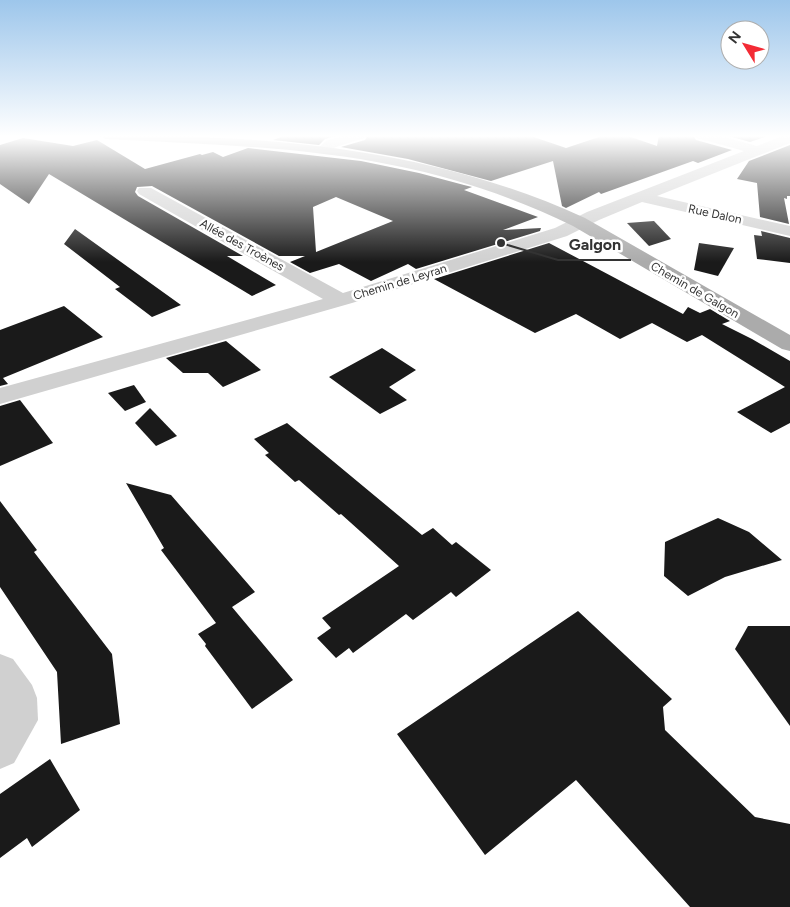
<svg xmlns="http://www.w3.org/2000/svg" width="790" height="907" viewBox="0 0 790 907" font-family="Figtree,sans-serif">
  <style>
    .building { fill: #1a1a1a; fill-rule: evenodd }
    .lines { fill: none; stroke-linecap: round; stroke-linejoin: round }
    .minor { fill: #d0d0d0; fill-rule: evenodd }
    .major { fill: #ababab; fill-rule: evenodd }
    .labels { text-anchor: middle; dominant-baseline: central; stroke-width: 5; stroke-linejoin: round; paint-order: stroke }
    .far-street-label { font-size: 12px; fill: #333; stroke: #fff }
    .leader { fill: none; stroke: #333; stroke-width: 2 }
    .callout-dot { fill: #333; stroke: #fff; stroke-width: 2 }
    .callout-label { font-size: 16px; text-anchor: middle; font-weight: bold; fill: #333; stroke: #fff; stroke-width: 5; stroke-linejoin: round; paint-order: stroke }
  </style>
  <rect width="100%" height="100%" fill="#fff"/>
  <g class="building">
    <polygon points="287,135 338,135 325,139 319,145 273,140"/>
    <polygon points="368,135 528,135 566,148 605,135 625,135 657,146 659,135 693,135 696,140 732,150 698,163 693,161 601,194 599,192 566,208 562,206 553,161 491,181 408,159 341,147 365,140"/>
    <polygon points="725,135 764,135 765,137 750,142"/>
    <path d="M23,138L73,146L97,140L145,169L200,154L202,155L213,152L223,157L248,148L361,161L419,173L464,185L472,187L464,190L538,217L503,230L541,228L540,231L416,269L408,264L371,281L339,264L310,273L290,262L305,256H279L152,186L137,187L135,192L138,196L243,256H227L276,285L252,296L49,174L29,204L0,184V145ZM336,197L393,221L316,252L313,207Z"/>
    <polygon points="790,145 790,196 787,196 787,199 784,198 789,224 760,217 757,183 737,179 749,161"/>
    <polygon points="654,221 671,239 649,246 627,223"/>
    <polygon points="75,229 181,305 152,317 115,289 120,287 64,244"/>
    <polygon points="761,231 790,238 790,263 757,259 754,235 762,236"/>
    <polygon points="549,243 683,314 688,307 700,313 710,309 730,321 722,324 752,339 790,361 790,423 771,433 737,412 785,387 702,335 687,342 652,323 620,339 576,314 535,333 434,279"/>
    <polygon points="699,243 734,248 718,276 694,270"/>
    <polygon points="64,306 103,337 3,378 8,384 0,386 0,330"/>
    <polygon points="226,341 261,370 223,387 208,373 183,373 166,358"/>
    <polygon points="382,348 416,370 389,387 407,400 380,414 329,377"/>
    <polygon points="134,385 146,402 125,411 108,393"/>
    <polygon points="20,400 53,443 0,466 0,406"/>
    <polygon points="150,408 177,436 156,446 135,423"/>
    <polygon points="287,423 422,535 433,528 452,545 456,542 491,570 456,597 451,592 413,620 406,614 353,653 349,648 336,658 317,638 331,628 322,618 399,566 341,514 339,515 299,480 295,482 265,455 269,453 254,439"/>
    <polygon points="126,483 171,495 255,592 232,607 293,680 252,709 205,646 206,644 198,634 216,623 161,550 164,548"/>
    <polygon points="0,501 37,550 34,552 112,654 120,724 61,744 57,672 0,587"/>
    <polygon points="718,518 749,532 782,560 725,577 688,596 664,576 665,542"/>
    <polygon points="578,611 672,699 663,707 665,730 755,817 790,824 790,907 690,907 576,780 485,855 397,734"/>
    <polygon points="748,626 790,626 790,726 735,649"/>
    <polygon points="50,759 80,810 32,847 27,838 0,858 0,794"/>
  </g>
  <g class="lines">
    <g class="minor">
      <polygon points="345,135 366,135 364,138 336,147 323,154 316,150 326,141"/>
      <polygon points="695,135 717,135 757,146 785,135 790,135 790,143 657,196 790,226 790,236 642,202 599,220 567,236 352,303 0,404 0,388 323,299 139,194 137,191 139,188 151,188 343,293 555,228 587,212 744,151 697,138"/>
      <polygon points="0,654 13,659 32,685 37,698 38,720 14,763 0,769"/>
    </g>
    <path class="major" d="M98,135C266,135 430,147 585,218L790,335V351L782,349L573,226C518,199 457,178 397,166C301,146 202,144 105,139Z"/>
  </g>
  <linearGradient id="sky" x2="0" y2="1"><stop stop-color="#9dc6eb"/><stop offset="0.52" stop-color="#fff"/><stop offset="1" stop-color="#fff" stop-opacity="0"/></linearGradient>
  <rect width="790" height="262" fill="url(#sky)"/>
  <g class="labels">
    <g class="far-street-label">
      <text transform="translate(715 214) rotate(12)">Rue Dalon</text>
      <text transform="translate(242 245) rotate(29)">Allée des Troènes</text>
      <text transform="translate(400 282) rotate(-17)">Chemin de Leyran</text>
      <text transform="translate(695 290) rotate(30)">Chemin de Galgon</text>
    </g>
  </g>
  <path class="leader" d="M501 243L558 260H631"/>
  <circle class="callout-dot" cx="501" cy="243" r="5"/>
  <g class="callout-label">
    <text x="595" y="250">Galgon</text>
  </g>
  <g transform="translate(745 45) rotate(307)"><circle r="24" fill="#ffffff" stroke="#adadad"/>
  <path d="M0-4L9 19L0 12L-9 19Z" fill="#f32b35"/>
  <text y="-8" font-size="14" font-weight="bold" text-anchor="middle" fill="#333333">N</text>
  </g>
</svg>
